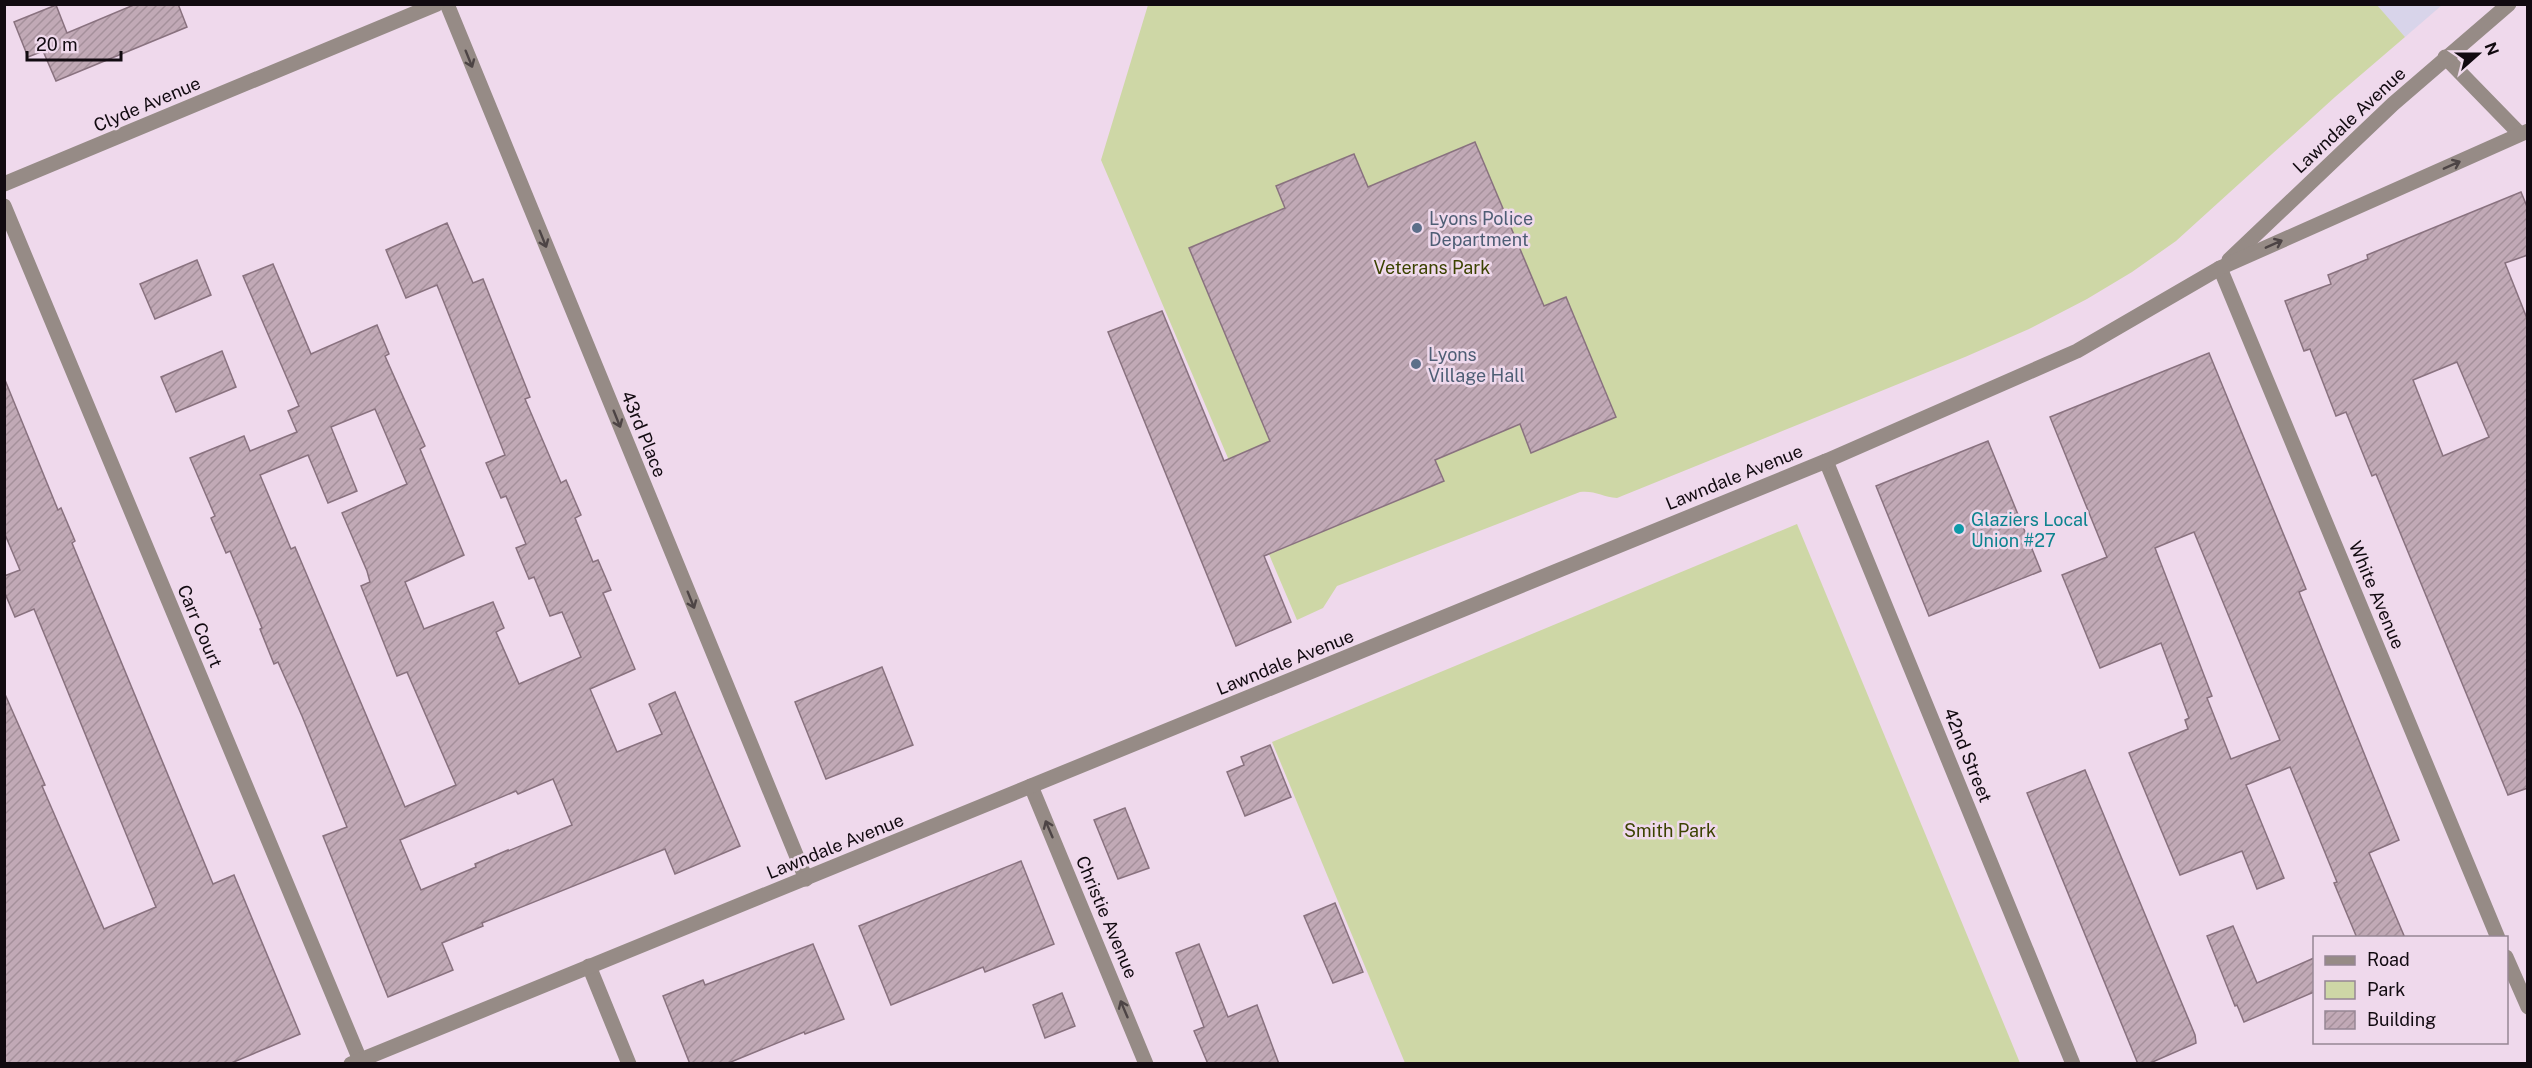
<svg xmlns="http://www.w3.org/2000/svg" width="2532" height="1068" viewBox="0 0 2532 1068" font-family="'Public Sans',sans-serif">
  <style>
    .commercial { fill: #d8d4ea }
    .green { fill: #ced7a6 }
    .building { fill: url(#building-hatch); stroke: #89727f; stroke-width: 1.5; fill-rule: evenodd }
    .lines { fill: none; stroke-linecap: round; stroke-linejoin: round }
    .minor { stroke: #968b86; stroke-width: 15 }
    .oneway { stroke: #4d4445 }
    .service-dot { fill: #5c6f8a; stroke: #efd9ec; stroke-width: 2 }
    .culture-dot { fill: #0f9aa8; stroke: #efd9ec; stroke-width: 2 }
    .labels { text-anchor: middle; dominant-baseline: central; stroke-width: 5; stroke-linejoin: round; paint-order: stroke }
    .street-label { font-size: 18px; fill: #110a10; stroke: #efd9ec }
    .service-label { font-size: 18px; fill: #4e5e75; stroke: #efd9ec; text-anchor: start }
    .park-label { font-size: 18px; fill: #3b4200; stroke: #efd9ec }
    .culture-label { font-size: 18px; fill: #0d838f; stroke: #efd9ec; text-anchor: start }
  </style>
  <defs>
    <pattern id="building-hatch" width="6" height="6" patternUnits="userSpaceOnUse" patternTransform="scale(1.5)"><rect width="6" height="6" fill="#c1a9b6"/><path d="M-1 1l2-2M0 6l6-6M5 7l2-2" fill="none" stroke="#a5909b"/></pattern>
  </defs>
  <rect width="100%" height="100%" fill="#efd9ec"/>
  <polygon class="commercial" points="2376,5 2442,5 2405,37"/>
  <g class="green">
    <path d="M2376,4L2405,37L2335,97L2176,241L2132,272L2087,299L2029,329L1965,357L1617,498C1603,497 1594,490 1580,492L1337,586L1323,608L1297,620L1101,160L1148,5Z"/>
    <polygon points="1797,524 2020,1063 1405,1063 1272,742"/>
  </g>
  <g class="building">
    <polygon points="136,4 178,4 187,27 56,81 43,51 28,57 14,22 56,5 67,33"/>
    <polygon points="1475,142 1544,306 1566,297 1616,417 1531,453 1520,424 1435,460 1444,481 1264,556 1291,622 1236,646 1108,332 1162,311 1224,461 1270,441 1189,248 1285,208 1276,186 1354,154 1368,187"/>
    <path d="M2521,192L2528,209V255L2505,263L2528,321V788L2508,795L2376,474L2372,476L2346,412L2336,416L2310,349L2304,351L2285,301L2331,284L2328,275L2368,259L2367,255ZM2457,362L2489,437L2443,456L2413,380Z"/>
    <path d="M447,223L473,283L483,279L530,397L525,399L561,483L566,480L581,515L575,518L593,562L598,560L611,590L603,593L635,669L590,689L617,752L662,734L649,704L675,692L740,846L675,874L665,849L482,923L483,926L442,943L453,970L388,997L323,836L347,827L302,716L278,662L274,664L260,629L262,628L230,551L226,553L211,518L215,516L190,458L244,436L250,451L297,432L288,411L299,406L243,276L273,264L311,354L377,325L389,354L385,356L425,446L420,449L464,555L405,582L424,629L493,602L504,628L496,632L519,684L581,657L562,612L550,616L534,577L529,579L516,548L526,544L506,496L501,498L486,463L505,455L437,285L406,298L386,250ZM375,409L407,484L342,513L367,571L370,582L361,586L397,676L407,672L456,785L405,807L295,547L291,549L260,475L308,455L328,503L357,491L331,427ZM553,779L572,825L508,851V850L475,864L476,867L421,890L400,840L516,791L518,794Z"/>
    <polygon points="197,260 211,295 155,319 140,284"/>
    <polygon points="222,351 236,387 176,412 161,377"/>
    <path d="M2209,353L2306,589L2299,592L2399,840L2369,853L2405,938H2357L2334,883L2337,882L2290,767L2246,785L2284,878L2257,889L2242,851L2180,875L2129,753L2188,729L2185,720L2189,718L2161,643L2100,668L2062,575L2107,557L2050,417ZM2194,532L2280,740L2231,759L2207,698L2212,696L2155,548Z"/>
    <polygon points="5,380 58,510 61,508 75,541 72,543 213,884 234,875 300,1034 229,1064 4,1064 4,692 45,785 42,786 104,929 156,907 34,609 15,617 4,591 4,576 20,570 4,532"/>
    <polygon points="1988,441 2041,571 1929,616 1876,486"/>
    <polygon points="882,667 913,745 826,779 795,702"/>
    <polygon points="1270,745 1291,797 1245,816 1227,772 1244,765 1241,757"/>
    <polygon points="2085,770 2195,1035 2196,1043 2148,1064 2138,1064 2027,793"/>
    <polygon points="1125,808 1149,868 1118,879 1094,820"/>
    <polygon points="1021,861 1054,944 985,972 983,967 891,1005 859,926"/>
    <polygon points="1335,903 1363,972 1333,983 1304,916"/>
    <polygon points="2233,926 2257,983 2314,958 2314,992 2244,1022 2237,1005 2235,1006 2207,936"/>
    <polygon points="813,944 844,1019 805,1034 804,1032 726,1064 690,1064 663,996 703,980 705,985"/>
    <polygon points="1199,944 1228,1017 1257,1005 1279,1064 1208,1064 1194,1031 1204,1027 1176,953"/>
    <polygon points="1062,993 1075,1026 1045,1038 1033,1005"/>
  </g>
  <g class="lines">
    <g class="minor">
      <polyline points="447,4 806,879"/>
      <polyline points="2445,57 2520,134"/>
      <polyline points="4,184 437,4"/>
      <polyline points="4,206 360,1060"/>
      <polyline points="2229,260 2393,104 2509,4"/>
      <polyline points="2220,268 2498,938"/>
      <polyline points="1826,461 2073,1064"/>
      <polyline points="1031,786 1146,1064"/>
      <polyline points="2506,957 2528,1007"/>
      <polyline points="589,966 629,1064"/>
      <polyline points="351,1064 1826,461 2077,351 2220,268 2528,131"/>
    </g>
  </g>
  <defs><path id="oneway-shaft" d="M-6 0H5M1.5-3L5.5 0L1.5 3" fill="none" stroke-width="1.6" stroke-linecap="round" stroke-linejoin="round" transform="scale(1.5)"/></defs>
  <g class="oneway">
    <use href="#oneway-shaft" transform="translate(469 59) rotate(68)"/>
    <use href="#oneway-shaft" transform="translate(2452 165) rotate(-24)"/>
    <use href="#oneway-shaft" transform="translate(543 239) rotate(68)"/>
    <use href="#oneway-shaft" transform="translate(2274 244) rotate(-24)"/>
    <use href="#oneway-shaft" transform="translate(617 419) rotate(68)"/>
    <use href="#oneway-shaft" transform="translate(691 600) rotate(68)"/>
    <use href="#oneway-shaft" transform="translate(1049 829) rotate(-113)"/>
    <use href="#oneway-shaft" transform="translate(1124 1009) rotate(-113)"/>
  </g>
  <g class="service-dot">
    <circle cx="1417" cy="228" r="6"/>
    <circle cx="1416" cy="364" r="6"/>
  </g>
  <circle class="culture-dot" cx="1959" cy="529" r="6"/>
  <g class="labels">
    <g class="street-label">
      <text transform="translate(147 104) rotate(-23)">Clyde Avenue</text>
      <text transform="translate(2349 120) rotate(-43)">Lawndale Avenue</text>
      <text transform="translate(644 434) rotate(68)">43rd Place</text>
      <text transform="translate(1734 477) rotate(-22)">Lawndale Avenue</text>
      <text transform="translate(2377 595) rotate(67)">White Avenue</text>
      <text transform="translate(200 626) rotate(67)">Carr Court</text>
      <text transform="translate(1285 662) rotate(-22)">Lawndale Avenue</text>
      <text transform="translate(1968 755) rotate(68)">42nd Street</text>
      <text transform="translate(835 846) rotate(-22)">Lawndale Avenue</text>
      <text transform="translate(1107 917) rotate(67)">Christie Avenue</text>
    </g>
    <g class="service-label">
      <text x="1429" y="218">Lyons Police<tspan x="1429" dy="21">Department</tspan></text>
      <text x="1428" y="354">Lyons<tspan x="1428" dy="21">Village Hall</tspan></text>
    </g>
    <g class="park-label">
      <text x="1432" y="267">Veterans Park</text>
      <text x="1670" y="830">Smith Park</text>
    </g>
    <g class="culture-label">
      <text x="1971" y="519">Glaziers Local<tspan x="1971" dy="21">Union #27</tspan></text>
    </g>
  </g>
  <rect width="2532" height="1068" fill="none" stroke="#110a10" stroke-width="12"/>
  <rect x="2313" y="936" width="195" height="108" fill="#efd9ec" stroke="#968694" stroke-width="1.5"/>
  <rect x="2325" y="956" width="30" height="9" fill="#968b86" stroke="#968694" stroke-width="1.5"/>
  <text x="2367" y="966" font-size="18" fill="#110a10">Road</text>
  <rect x="2325" y="981" width="30" height="18" fill="#ced7a6" stroke="#968694" stroke-width="1.5"/>
  <text x="2367" y="996" font-size="18" fill="#110a10">Park</text>
  <rect x="2325" y="1011" width="30" height="18" fill="url(#building-hatch)" stroke="#968694" stroke-width="1.5"/>
  <text x="2367" y="1026" font-size="18" fill="#110a10">Building</text>
  <g transform="translate(2478 54) rotate(69)" stroke="#efd9ec" stroke-width="4.5" paint-order="stroke">
  <path d="M0-4.5L10 22L0 15L-10 22Z" fill="#110a10"/>
  <text y="-9" font-size="16" font-weight="bold" text-anchor="middle" fill="#110a10">N</text>
  </g>
  <path d="M27 51v9h94v-9" fill="none" stroke="#110a10" stroke-width="3"/>
  <text x="36" y="51" font-size="18" fill="#110a10" stroke="#efd9ec" stroke-width="4.5" paint-order="stroke">20 m</text>
</svg>
